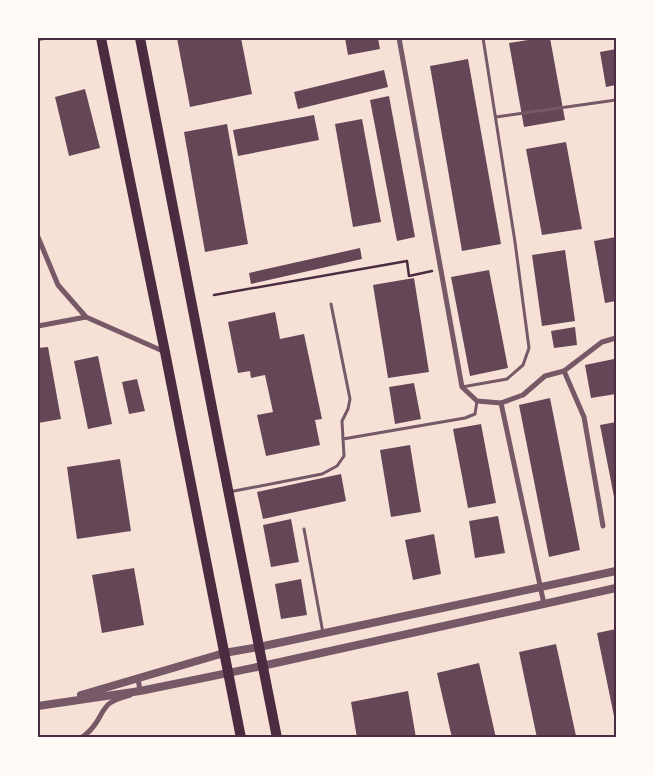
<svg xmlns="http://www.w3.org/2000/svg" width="654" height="775" viewBox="0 0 654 775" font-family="'Varela Round',sans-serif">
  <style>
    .building { fill: #644757 }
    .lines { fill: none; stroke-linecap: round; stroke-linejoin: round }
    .path { stroke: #4a2c40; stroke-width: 2.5 }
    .service { stroke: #755966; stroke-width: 3 }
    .minor { stroke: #755966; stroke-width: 5 }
    .tertiary { stroke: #755966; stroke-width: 8 }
    .primary { stroke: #4a2c40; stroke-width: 10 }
    .neatline { fill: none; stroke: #4a2c40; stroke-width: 2 }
  </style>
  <rect width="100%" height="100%" fill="#f7e1d7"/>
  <g class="building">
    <polygon points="177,38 241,38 252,94 190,107"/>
    <polygon points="345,38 378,38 380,49 348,55"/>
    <polygon points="541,38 550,38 565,120 524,127 509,43"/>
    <polygon points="616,49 616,85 606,87 600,52"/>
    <polygon points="468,59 501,244 462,251 430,66"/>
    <polygon points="384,70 388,87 298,109 294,92"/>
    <polygon points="85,89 100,148 69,156 55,97"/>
    <polygon points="389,96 415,237 397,241 370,100"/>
    <polygon points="314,115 319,140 238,156 233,130"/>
    <polygon points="362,119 381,222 353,227 335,124"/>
    <polygon points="227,124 248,244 205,252 184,132"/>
    <polygon points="566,142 582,229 542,235 526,149"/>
    <polygon points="616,237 616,301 605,303 594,241"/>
    <polygon points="360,248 362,259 251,284 249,273"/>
    <polygon points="565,250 575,321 542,326 532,255"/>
    <polygon points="489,270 508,368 470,376 451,277"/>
    <polygon points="414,278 429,372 388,378 373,285"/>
    <polygon points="275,312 280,339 304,334 322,419 315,420 320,445 266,456 257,415 273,412 265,375 251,378 250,371 238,373 228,322"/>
    <polygon points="575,327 577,345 554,348 551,331"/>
    <polygon points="48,347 61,419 38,423 38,348"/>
    <polygon points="98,356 112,424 88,429 74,361"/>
    <polygon points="614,359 616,371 616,394 591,398 585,365"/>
    <polygon points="137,379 145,411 129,414 122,382"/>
    <polygon points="414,383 421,419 395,424 389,387"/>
    <polygon points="550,398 580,550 549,557 519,405"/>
    <polygon points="616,422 616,502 615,502 600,425"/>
    <polygon points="481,424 496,503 468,508 453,429"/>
    <polygon points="410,445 421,512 391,517 380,450"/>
    <polygon points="120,459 131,531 77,539 67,467"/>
    <polygon points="341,474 346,501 263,519 257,492"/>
    <polygon points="498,516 505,553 475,558 469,521"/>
    <polygon points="291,519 299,562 271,567 263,525"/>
    <polygon points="434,534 441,574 413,580 405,540"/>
    <polygon points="134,568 144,625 102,633 92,575"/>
    <polygon points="301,579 307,615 281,619 275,584"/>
    <polygon points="616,629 616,726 597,633"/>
    <polygon points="556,644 576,736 571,738 537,738 519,652"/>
    <polygon points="479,663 496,738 452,738 437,673"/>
    <polygon points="408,691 416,738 357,738 351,702"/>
  </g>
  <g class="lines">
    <polyline class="path" points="214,295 407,261 409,276 432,271"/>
    <g class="service">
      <polyline points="496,117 616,100"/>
      <polyline points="462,387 507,379 523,365 529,348 515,242 483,38"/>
      <polyline points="343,439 465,418 475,414 477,401"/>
      <polyline points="229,492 322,474 337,466 344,456 342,421 348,409 350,399 331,304"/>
      <polyline points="304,529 323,633"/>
    </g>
    <g class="minor">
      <polyline points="38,38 42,38"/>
      <polyline points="399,38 462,387 477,401 501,403 523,395 545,376 564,371 602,342 616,338"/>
      <polyline points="38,237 58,285 86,317 165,352"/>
      <polyline points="38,326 86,317"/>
      <polyline points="564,371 584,417 603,526"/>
      <polyline points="501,403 544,604"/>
      <polyline points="138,692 140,691 138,678"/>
      <path d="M81,738C87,734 92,729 96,723C101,716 103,708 110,703C116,699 123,697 130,695"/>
    </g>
    <g class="tertiary">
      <polyline points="81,695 224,653 259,647 616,571"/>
      <polyline points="38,706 140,691 262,666 616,588"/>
    </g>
    <g class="primary">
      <polyline points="101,38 165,352 241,738"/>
      <polyline points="140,38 220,449 277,738"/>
    </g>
  </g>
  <rect width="654" height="775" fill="none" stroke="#fffaf5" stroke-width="78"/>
  <rect x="39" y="39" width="576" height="697" class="neatline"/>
</svg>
